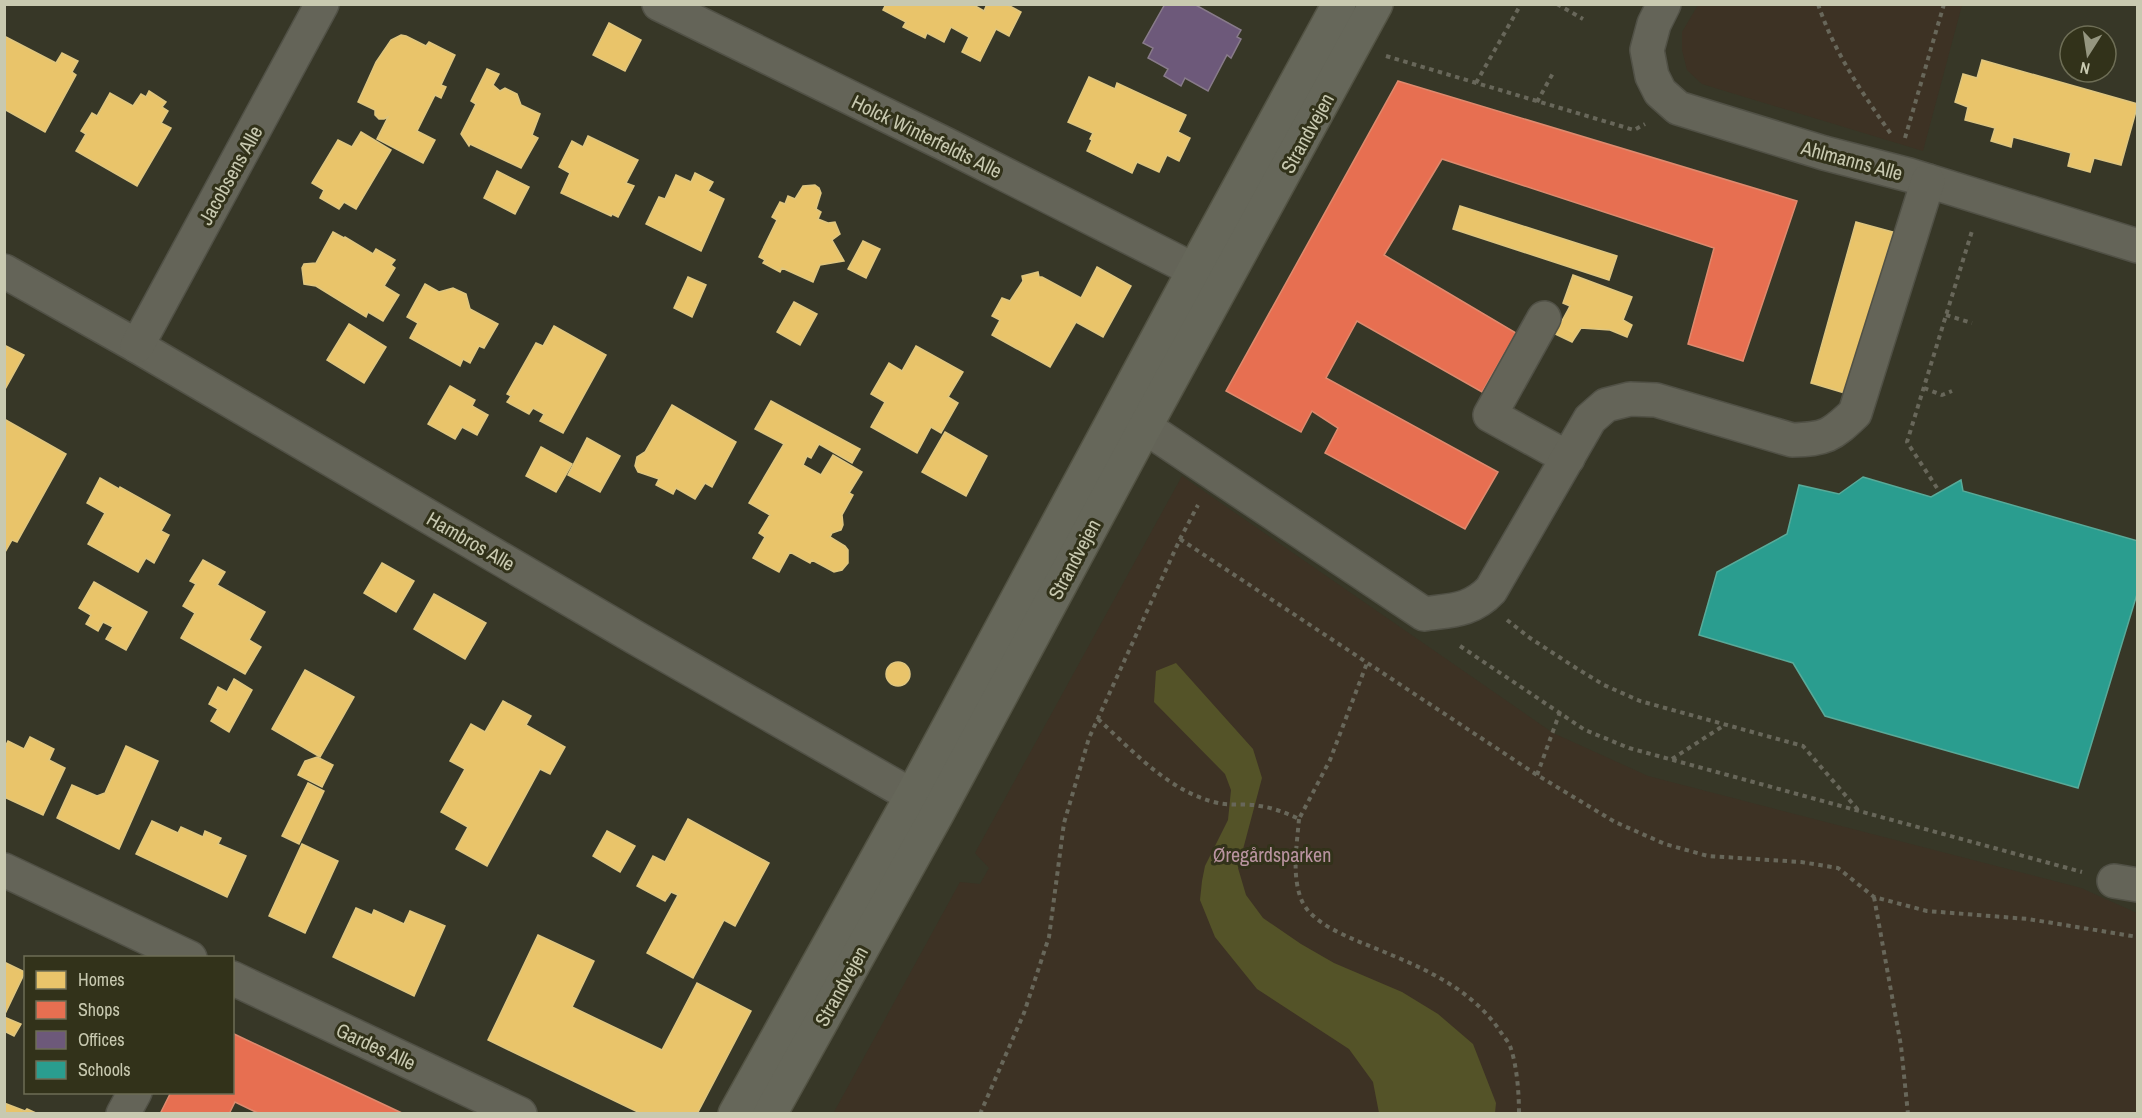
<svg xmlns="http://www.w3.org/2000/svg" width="2142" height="1118" viewBox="0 0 2142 1118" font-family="'Archivo Narrow',sans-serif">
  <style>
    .park { fill: #3d3224 }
    .water { fill: #545328 }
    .homes { fill: #e9c46a; stroke: #dfc67f; stroke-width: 1.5 }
    .shops { fill: #e76f51; stroke: #de8a6e; stroke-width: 1.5 }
    .offices { fill: #6d597a; stroke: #887b8a; stroke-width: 1.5 }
    .schools { fill: #2a9d8f; stroke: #59aa99; stroke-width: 1.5 }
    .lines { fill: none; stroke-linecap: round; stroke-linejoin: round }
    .minor-casing { stroke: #515146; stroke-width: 36 }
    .major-casing { stroke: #535344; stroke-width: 36 }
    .path { stroke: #68675a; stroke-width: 4; stroke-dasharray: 4.5 4.5; stroke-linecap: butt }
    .minor { stroke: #646458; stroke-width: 33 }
    .major { stroke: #66675a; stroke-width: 33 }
    .labels { text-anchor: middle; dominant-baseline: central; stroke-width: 6; stroke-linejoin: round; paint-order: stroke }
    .street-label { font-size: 20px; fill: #c8c9b0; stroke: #32321a }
    .park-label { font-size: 20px; fill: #ba94a1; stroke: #32321a }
  </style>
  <rect width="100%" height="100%" fill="#373727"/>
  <g class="park">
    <polygon points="1698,5 1962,5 1923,151 1702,84 1687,70 1682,50 1682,32"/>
    <polygon points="1182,476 1553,733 1648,776 2081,888 2137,913 2137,1113 833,1114 960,882 980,884 989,868 975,853"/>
  </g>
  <polygon class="water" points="1176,663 1253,749 1262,778 1238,868 1246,895 1263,918 1301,944 1334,963 1402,992 1438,1014 1473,1044 1496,1103 1495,1113 1379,1113 1373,1082 1349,1049 1257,989 1215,937 1200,900 1202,881 1205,866 1228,820 1231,790 1225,774 1154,702 1156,671"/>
  <g class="homes">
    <polygon points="886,4 972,4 984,11 987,4 1006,4 1021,12 1009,36 996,29 980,61 962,52 969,37 951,27 944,42 927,33 925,38 903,27 906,22 883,10"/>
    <polygon points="609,23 641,40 625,71 593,55"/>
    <polygon points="401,35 406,36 426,46 429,42 455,55 441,85 446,87 441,98 435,95 417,131 435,140 423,163 377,139 388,117 384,119 379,119 375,115 375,110 358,102 376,62 391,40"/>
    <polygon points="4,36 56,63 62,53 78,61 72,72 76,75 45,132 4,109"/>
    <polygon points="1982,60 2138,104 2121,165 2094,158 2090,172 2068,166 2071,153 2013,137 2011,147 1991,141 1995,128 1965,120 1968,107 1955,102 1963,74 1977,78"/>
    <polygon points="487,69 499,74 493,85 500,91 505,88 517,94 521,105 540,114 532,135 538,138 521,168 470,144 469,146 461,134 476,104 471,101"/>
    <polygon points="1089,77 1115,89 1117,83 1186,115 1178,132 1190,138 1179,161 1167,155 1159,172 1137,162 1132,173 1087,151 1092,140 1090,139 1093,133 1068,122"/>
    <polygon points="149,91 166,102 162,107 168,111 161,123 171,128 137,186 76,151 86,134 81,131 92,113 97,116 110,93 133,106 141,94 146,97"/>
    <polygon points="361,132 391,150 356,209 344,202 339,209 320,198 324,190 312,183 338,140 352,147"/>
    <polygon points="588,136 638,160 626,183 634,186 618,217 612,214 611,216 561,193 570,173 559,167 572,141 583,147"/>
    <polygon points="497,171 529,187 515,214 484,198"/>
    <polygon points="695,173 713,182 708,191 724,199 701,251 646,224 659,197 665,199 676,175 691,182"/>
    <polygon points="815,185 819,188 821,193 816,209 821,212 818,219 828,223 835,222 840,234 832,240 844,261 820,265 813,282 782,268 780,272 763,263 765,260 759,257 777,220 772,217 780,202 785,204 788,196 795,199 803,186"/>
    <polygon points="1460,206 1617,256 1609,280 1453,229"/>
    <polygon points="1856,222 1893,232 1848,394 1811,383"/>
    <polygon points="333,232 344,238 345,237 373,254 376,249 395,260 391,265 395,268 384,286 399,295 383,321 368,312 366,317 316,286 304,284 302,268 304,264 316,263"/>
    <polygon points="863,241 880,249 866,278 848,269"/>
    <polygon points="1097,267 1131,286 1103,337 1076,322 1050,367 992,335 1000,320 992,316 1002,298 1010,301 1023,281 1022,276 1038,272 1039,277 1042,277 1081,298"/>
    <polygon points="1573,275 1632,297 1623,320 1632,325 1627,337 1610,330 1581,328 1572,342 1555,334 1570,306 1563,303"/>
    <polygon points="688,277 706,285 692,317 674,308"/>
    <polygon points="425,284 439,292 453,288 466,294 470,309 498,324 484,348 479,346 470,363 463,359 460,366 410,338 418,323 407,317"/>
    <polygon points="794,302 817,314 800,345 777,332"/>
    <polygon points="349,324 386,347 364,383 327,360"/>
    <polygon points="554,326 606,355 563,433 540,421 544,414 533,408 529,414 507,402 511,396 507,394 536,343 543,346"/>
    <polygon points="4,345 24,355 4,391"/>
    <polygon points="916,346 963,372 948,397 958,403 941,433 931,427 917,453 871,427 885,402 871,394 889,363 902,371"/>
    <polygon points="450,386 475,400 472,406 488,415 477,435 462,427 455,439 428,424"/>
    <polygon points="771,401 860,449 852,463 819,444 811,458 807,456 803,465 821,475 833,455 862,472 849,493 853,495 842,515 843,525 841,530 832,533 830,537 845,546 848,550 848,563 842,570 834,572 812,560 810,563 790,552 779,572 753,558 765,537 759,533 770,515 749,503 784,444 755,429"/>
    <polygon points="672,405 736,442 712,487 705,483 695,499 676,488 673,494 656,485 659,479 638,472 635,466 637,457 645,452"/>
    <polygon points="4,419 66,454 17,542 12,540 4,554"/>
    <polygon points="945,432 987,456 966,496 922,472"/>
    <polygon points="587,438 620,456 600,492 568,475"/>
    <polygon points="541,447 572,464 556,492 526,476"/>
    <polygon points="100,478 119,489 120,487 170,515 161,531 169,535 154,563 146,558 138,572 88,544 105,513 87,503"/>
    <polygon points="203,560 225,572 217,585 265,612 249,640 261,647 245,674 181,638 195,613 183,606 196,584 190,581"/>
    <polygon points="382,563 414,581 396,612 364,593"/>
    <polygon points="94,582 147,612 126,650 106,639 113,627 103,622 98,631 86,624 91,615 79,608"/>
    <polygon points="434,594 486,623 465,659 414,629"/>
    <circle cx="898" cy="674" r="12"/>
    <polygon points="305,670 354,697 320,757 272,729"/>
    <polygon points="234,679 252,690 229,732 211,721 218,709 209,704 218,687 227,692"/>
    <polygon points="503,701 531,716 526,725 565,747 550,774 540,769 487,866 456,849 468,827 441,812 465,769 450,761 471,724 485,732"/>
    <polygon points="30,737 54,749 49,760 65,768 43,815 4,797 4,749 8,741 24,749"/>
    <polygon points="126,746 158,761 119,849 57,818 72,785 97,796 105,793"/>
    <polygon points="317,757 333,765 322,787 298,775 305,761"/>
    <polygon points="308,783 324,791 299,844 282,836"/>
    <polygon points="688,819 769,863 735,926 724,920 693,978 647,953 678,895 671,892 665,901 637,886 653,856 665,862"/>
    <polygon points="152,821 178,833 181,827 203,837 205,831 221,838 218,844 246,856 227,897 136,854"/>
    <polygon points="607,831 635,846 620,872 593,856"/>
    <polygon points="302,844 338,861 305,933 269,916"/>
    <polygon points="356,908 372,915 374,910 404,924 410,911 445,926 414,996 333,957"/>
    <polygon points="538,935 594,961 572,1007 662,1050 697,983 751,1011 697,1114 642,1114 488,1040"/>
    <polygon points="4,962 25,972 4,1016"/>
    <polygon points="4,1017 21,1024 14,1036 4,1031"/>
    <polygon points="4,1103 25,1111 27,1109 38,1114 4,1114"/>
  </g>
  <g class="shops">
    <polygon points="1398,81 1797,201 1743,361 1688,344 1714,248 1442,159 1384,255 1516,333 1482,392 1357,321 1326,378 1498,472 1465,529 1325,453 1338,428 1312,411 1301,432 1226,391"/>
    <polygon points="232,1033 404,1114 260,1114 235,1102 229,1114 160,1114 171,1092 232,1092"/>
  </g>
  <polygon class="offices" points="1165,4 1194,4 1241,30 1237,37 1241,39 1231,58 1227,55 1208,91 1185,78 1181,86 1164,76 1168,69 1148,58 1153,48 1143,43"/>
  <polygon class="schools" points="1863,477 1931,497 1961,480 1963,491 2138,541 2138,591 2078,788 1825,716 1793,663 1699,635 1717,572 1787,534 1799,485 1839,494"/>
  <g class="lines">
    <g class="minor-casing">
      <g id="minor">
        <polyline points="659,4 945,144 1194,270"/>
        <polyline points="1664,4 1654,24 1647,50 1652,76 1660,92 1678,108 1824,153 1909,175 2138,246"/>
        <polyline points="4,271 137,346 636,638 937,810"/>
        <polyline points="1544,318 1490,415 1568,458"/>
        <polyline points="137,346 322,4"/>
        <path d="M1145,427L1424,614C1452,610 1471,611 1491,590L1590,419L1606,405L1630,399L1656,400L1792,440C1826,439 1831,436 1855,413L1928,181"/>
        <polyline points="4,870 190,958"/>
        <polyline points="2114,881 2138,885"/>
        <polyline points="232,978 520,1114"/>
        <polyline points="123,1114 135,1092"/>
      </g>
    </g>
    <g class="major-casing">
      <g id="major">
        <polyline points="735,1114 911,797 1194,270 1339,4"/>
        <polyline points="770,1114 937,814 1145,427 1376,4"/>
      </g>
    </g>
    <g class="path">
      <polyline points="1557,4 1583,19"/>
      <path d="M1818,4C1834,52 1862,93 1891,134"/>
      <polyline points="1386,56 1634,130 1645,124"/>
      <polyline points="1476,83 1521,4"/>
      <polyline points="1537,102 1553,73"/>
      <polyline points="1905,138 1944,4"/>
      <polyline points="1946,315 1972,323"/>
      <polyline points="1924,388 1942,395 1952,391"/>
      <polyline points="1937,488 1907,442 1972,231"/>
      <polyline points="1180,539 1537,775 1615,822 1665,844 1708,856 1801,862 1838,868 1874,897 1927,911 2028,919 2138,937"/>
      <polyline points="1507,620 1530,638 1576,668 1604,685 1640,701 1803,746 1858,810"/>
      <polyline points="1460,646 1585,730 1629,748 2082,872"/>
      <path d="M1098,719C1133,751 1169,792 1218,803C1231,806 1246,803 1260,806C1274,808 1286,813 1299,819L1330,760L1367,663"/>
      <polyline points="1672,759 1723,726"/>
      <polyline points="1537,775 1560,712"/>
      <path d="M1299,819C1297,844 1292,872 1300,896C1307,919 1335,931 1355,940C1408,962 1467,982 1500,1031C1503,1036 1508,1041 1510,1046C1517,1065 1519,1093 1519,1114"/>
      <polyline points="1874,897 1901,1046 1908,1114"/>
      <polyline points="980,1114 1024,1013 1049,937 1064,823 1089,738 1180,539 1198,505"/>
    </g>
    <use href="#minor" class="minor"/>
    <use href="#major" class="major"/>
  </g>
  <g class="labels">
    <g class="street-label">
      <text transform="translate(1307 133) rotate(-61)">Strandvejen</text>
      <text transform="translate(927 136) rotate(26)">Holck Winterfeldts Alle</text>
      <text transform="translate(1852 160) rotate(15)">Ahlmanns Alle</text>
      <text transform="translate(230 175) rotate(-61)">Jacobsens Alle</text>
      <text transform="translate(471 541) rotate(30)">Hambros Alle</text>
      <text transform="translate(1074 559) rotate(-62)">Strandvejen</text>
      <text transform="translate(841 986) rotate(-61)">Strandvejen</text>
      <text transform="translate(376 1046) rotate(25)">Gardes Alle</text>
    </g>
    <g class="park-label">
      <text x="1272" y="854">Øregårdsparken</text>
    </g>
  </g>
  <rect width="2142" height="1118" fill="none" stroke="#c8c9b0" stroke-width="12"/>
  <rect x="24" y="956" width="210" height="138" fill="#32321a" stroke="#6e6e56" stroke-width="1.5"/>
  <rect x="36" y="971" width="30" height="18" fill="#e9c46a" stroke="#6e6e56" stroke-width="1.5"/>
  <text x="78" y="986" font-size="18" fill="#c8c9b0">Homes</text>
  <rect x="36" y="1001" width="30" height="18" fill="#e76f51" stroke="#6e6e56" stroke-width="1.5"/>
  <text x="78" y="1016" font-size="18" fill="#c8c9b0">Shops</text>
  <rect x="36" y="1031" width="30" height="18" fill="#6d597a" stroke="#6e6e56" stroke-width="1.5"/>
  <text x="78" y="1046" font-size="18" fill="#c8c9b0">Offices</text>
  <rect x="36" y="1061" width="30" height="18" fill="#2a9d8f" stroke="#6e6e56" stroke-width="1.5"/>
  <text x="78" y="1076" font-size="18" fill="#c8c9b0">Schools</text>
  <g transform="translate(2088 54) rotate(192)"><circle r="28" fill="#32321a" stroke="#6e6e56" stroke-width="1.5"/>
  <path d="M0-4.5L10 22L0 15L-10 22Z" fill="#959680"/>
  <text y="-9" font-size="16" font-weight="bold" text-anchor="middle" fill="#c8c9b0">N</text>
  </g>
</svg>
